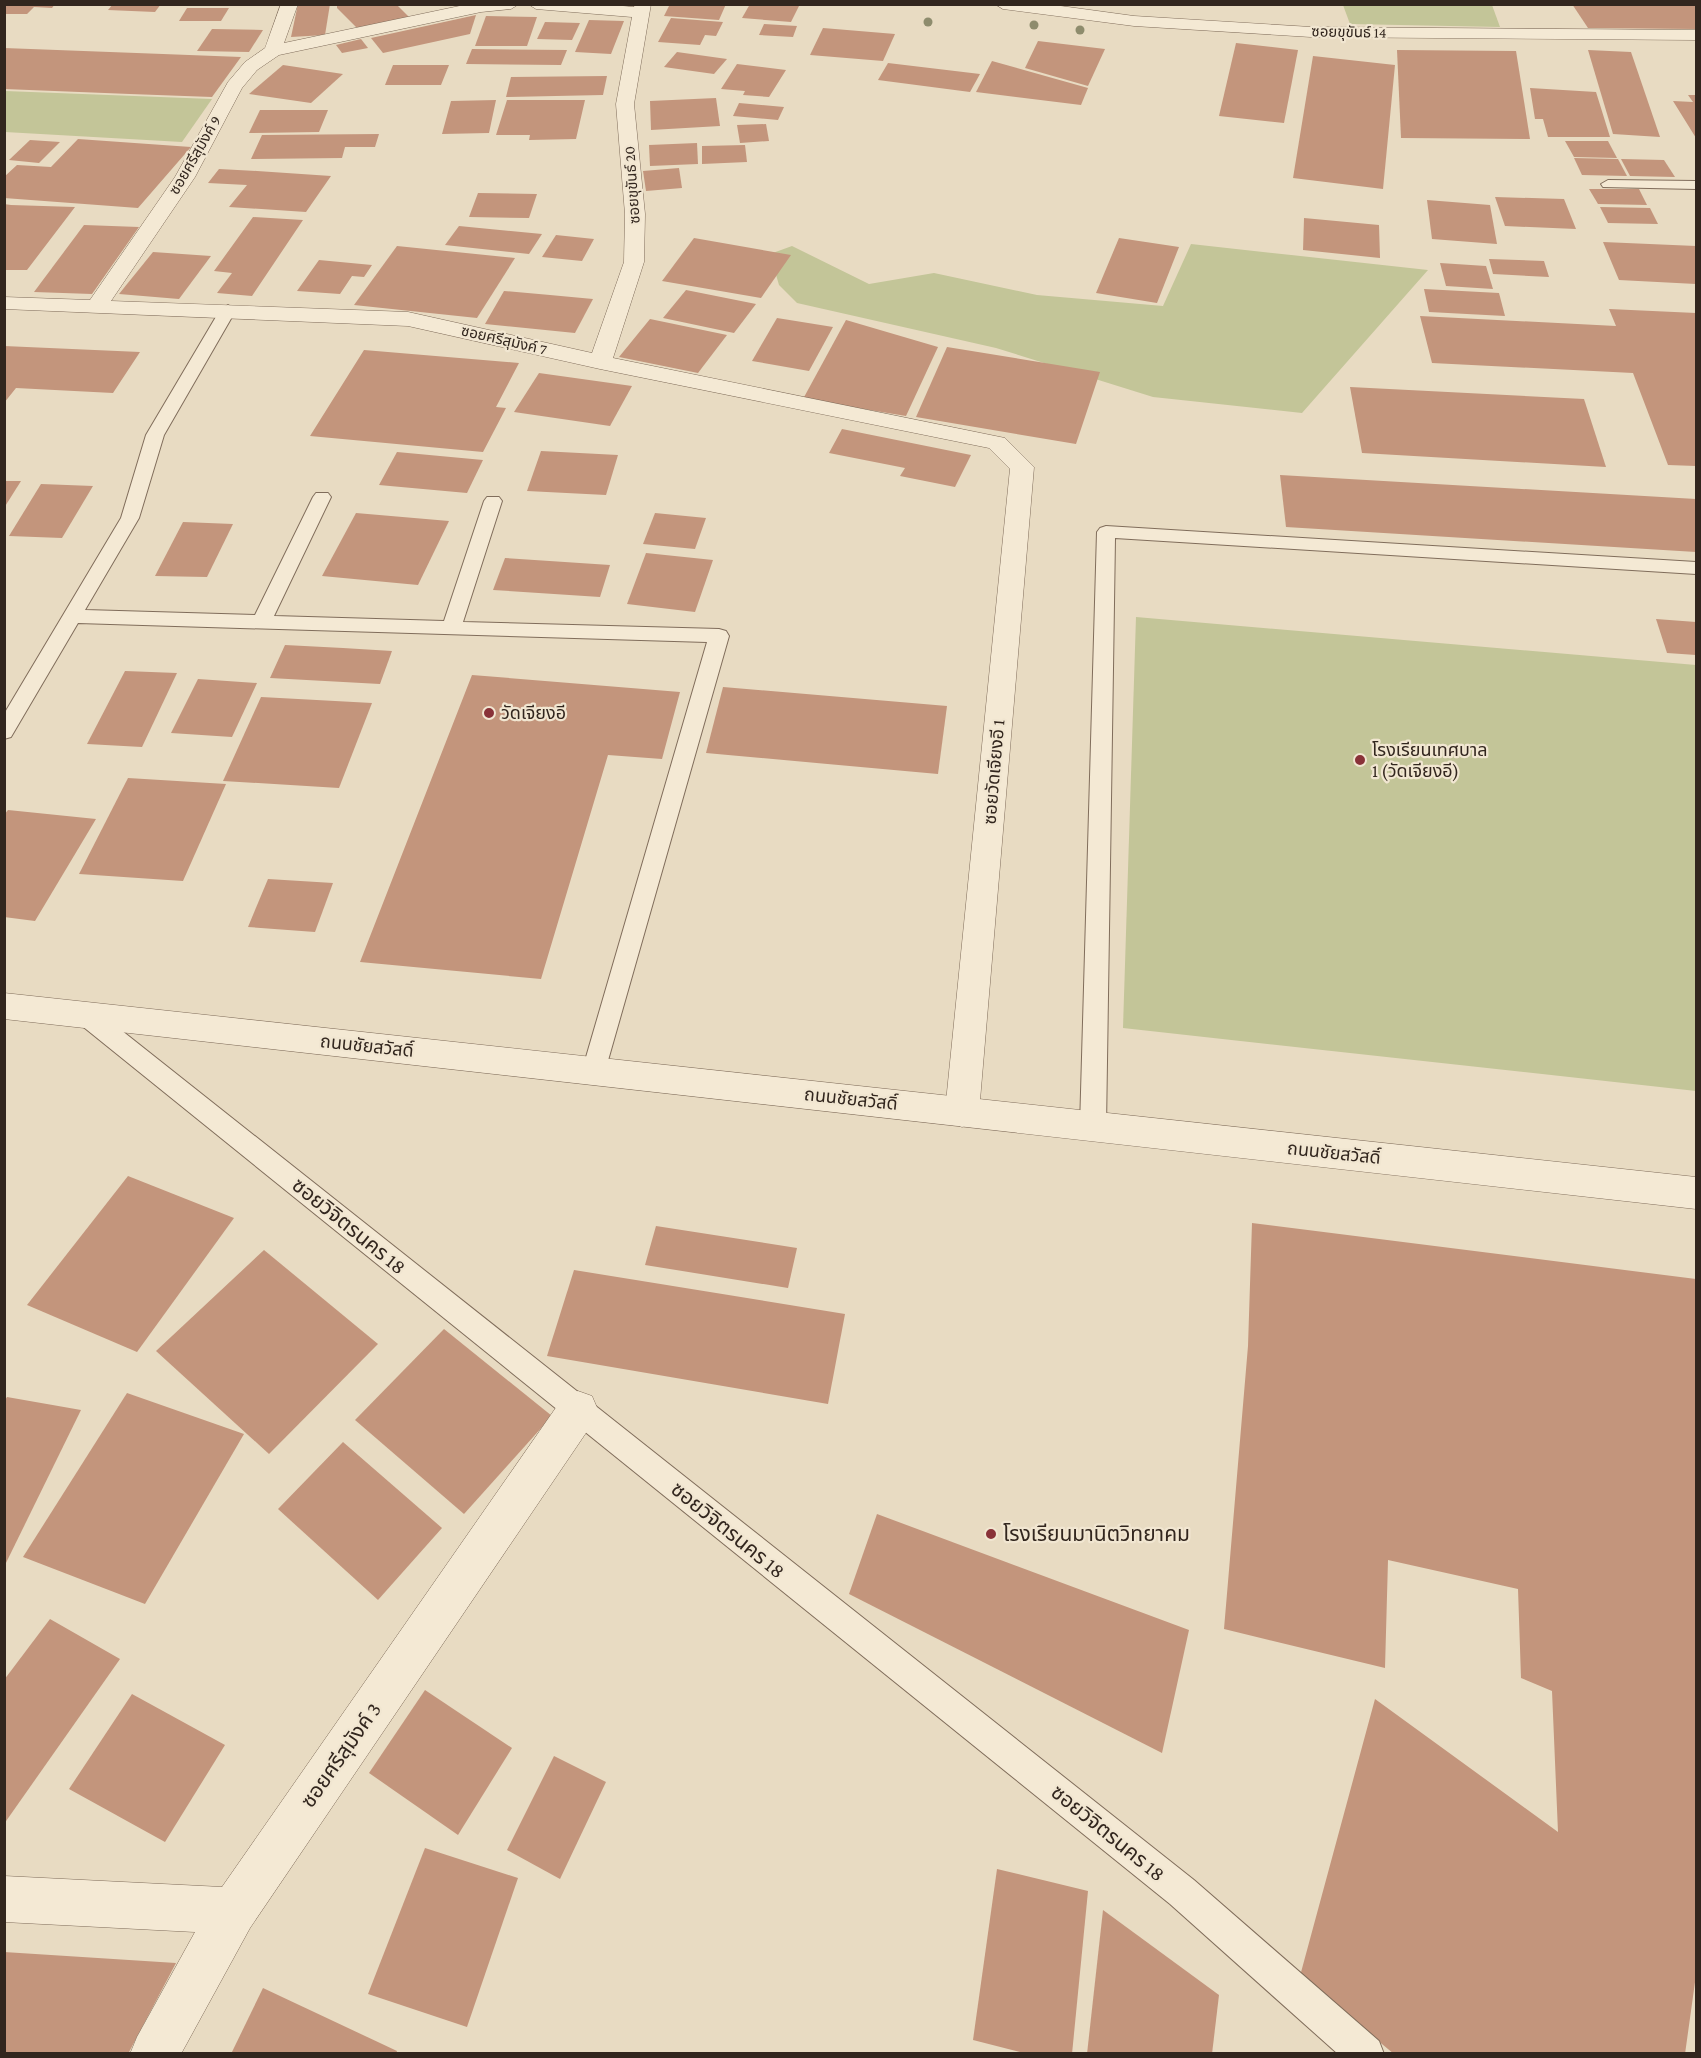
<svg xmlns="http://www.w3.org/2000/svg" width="1701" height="2058" viewBox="0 0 1701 2058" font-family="'Crimson Pro','Noto Sans Thai',serif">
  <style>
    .green { fill: #c3c598 }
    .building { fill: #c3957c }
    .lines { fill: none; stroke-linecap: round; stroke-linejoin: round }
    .service-casing { stroke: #806d5b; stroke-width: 2 }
    .minor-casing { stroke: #806d5b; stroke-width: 1 }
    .tertiary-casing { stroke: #806d5b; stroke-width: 1 }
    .service { fill: #f4e9d4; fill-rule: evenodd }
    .minor { fill: #f4e9d4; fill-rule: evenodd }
    .tertiary { fill: #f4e9d4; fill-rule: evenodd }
    .tree { fill: #8e8c6d }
    .poi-dot { fill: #893238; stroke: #f1e6d1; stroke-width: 2 }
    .labels { text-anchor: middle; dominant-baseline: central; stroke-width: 4.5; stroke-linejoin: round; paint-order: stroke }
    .far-street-label { font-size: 15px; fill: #32261e; stroke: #f1e6d1 }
    .poi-label { font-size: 18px; fill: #32261e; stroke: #f1e6d1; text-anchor: start }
    .street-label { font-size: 18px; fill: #32261e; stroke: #f1e6d1 }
    .near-street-label { font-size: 21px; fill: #32261e; stroke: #f1e6d1 }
    .near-poi-label { font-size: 21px; fill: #32261e; stroke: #f1e6d1; text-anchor: start }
  </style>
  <rect width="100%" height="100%" fill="#e8dbc2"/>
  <g class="green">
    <polygon points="1343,5 1492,5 1500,27 1350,24"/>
    <polygon points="4,91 5,91 212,99 182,142 5,132"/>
    <polygon points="1191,244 1428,270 1302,413 1153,397 996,348 797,303 779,285 770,254 792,246 869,284 934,273 1037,295 1163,306"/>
    <polygon points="1136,617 1696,665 1696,1091 1123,1028"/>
  </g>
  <g class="building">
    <polygon points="4,4 55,4 52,8 34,7 27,14 4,14"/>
    <polygon points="113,4 161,4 155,12 108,10"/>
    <polygon points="298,4 330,4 325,35 291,37"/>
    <polygon points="337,4 396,4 410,18 359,30 337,8"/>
    <polygon points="670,4 726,4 719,20 664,16"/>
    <polygon points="750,4 779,4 799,6 791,22 742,18"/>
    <polygon points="1572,4 1696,4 1696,29 1588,28"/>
    <polygon points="187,8 229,8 221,21 179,21"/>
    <polygon points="476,15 470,34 383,53 371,38"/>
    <polygon points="486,16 537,17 527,46 475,46"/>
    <polygon points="671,18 723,22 716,36 705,35 700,45 658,42"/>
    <polygon points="589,20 624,21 611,54 575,52"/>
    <polygon points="545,22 580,23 572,40 537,39"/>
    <polygon points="764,24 797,26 793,37 759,35"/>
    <polygon points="823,28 895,34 883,61 810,55"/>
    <polygon points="212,29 263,30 249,52 197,51"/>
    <polygon points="361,39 368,48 342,53 336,45"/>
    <polygon points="1038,41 1105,49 1088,86 1025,68"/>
    <polygon points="1236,43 1298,50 1284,123 1219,116"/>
    <polygon points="4,48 163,54 241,57 212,97 130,94 4,89"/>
    <polygon points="472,49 567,50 561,65 466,64"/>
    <polygon points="1397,50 1516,51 1530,139 1401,138"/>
    <polygon points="1588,50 1631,52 1660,137 1613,134"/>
    <polygon points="677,52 727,59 714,74 664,67"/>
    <polygon points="1313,56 1395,65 1383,189 1293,178"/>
    <polygon points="992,61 1088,88 1081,105 976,92"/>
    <polygon points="888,63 980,74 970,92 878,80"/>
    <polygon points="737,64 786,70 769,97 743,95 745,91 721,89"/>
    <polygon points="283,65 343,74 311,103 249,94"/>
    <polygon points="393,65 449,65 441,85 385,85"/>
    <polygon points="607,76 603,95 506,97 511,77"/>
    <polygon points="1530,88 1596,92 1610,137 1548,137 1543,119 1535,119"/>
    <polygon points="1688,95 1696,95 1696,138 1673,101 1693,102"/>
    <polygon points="716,98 720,126 651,130 650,101"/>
    <polygon points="496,100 489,133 442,134 451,101"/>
    <polygon points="507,100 585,100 576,139 529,140 530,135 496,135"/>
    <polygon points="739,103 784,107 778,120 733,116"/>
    <polygon points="260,110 328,110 319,132 249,133"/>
    <polygon points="766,124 769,141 740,143 737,125"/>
    <polygon points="379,134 375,147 345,147 342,158 251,159 262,135"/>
    <polygon points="78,139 191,147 138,208 4,198 4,177 17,165 51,167"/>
    <polygon points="30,140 60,142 39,163 9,160"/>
    <polygon points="1565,141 1608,141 1617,158 1574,157"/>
    <polygon points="697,143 698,164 650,166 649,145"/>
    <polygon points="745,145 747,162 702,164 702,146"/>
    <polygon points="1574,158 1618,159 1627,176 1582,175"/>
    <polygon points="1621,159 1664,160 1675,177 1630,176"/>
    <polygon points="679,168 682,188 646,191 643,171"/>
    <polygon points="219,169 257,171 331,176 306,212 229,207 247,185 208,183"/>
    <polygon points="1589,189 1639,189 1647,205 1598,204"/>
    <polygon points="478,193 537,194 529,218 469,217"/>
    <polygon points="1495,197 1564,199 1576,229 1505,226"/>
    <polygon points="1427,200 1490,205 1497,244 1432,239"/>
    <polygon points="4,204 11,205 75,207 27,270 4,270"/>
    <polygon points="1600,207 1650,208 1658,224 1608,223"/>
    <polygon points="253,217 303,220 252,296 217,293 232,273 214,271"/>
    <polygon points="1304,218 1379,225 1380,258 1303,250"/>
    <polygon points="84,225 139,227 92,294 34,292"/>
    <polygon points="459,226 542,234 529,254 445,245"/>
    <polygon points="556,235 594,239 582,261 542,257"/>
    <polygon points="694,238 791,255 761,298 662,281"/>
    <polygon points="1119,238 1179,247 1157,303 1096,293"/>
    <polygon points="1603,242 1696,246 1696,284 1619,280"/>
    <polygon points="397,246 515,258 477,318 354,305"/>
    <polygon points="153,252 211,256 179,299 119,294"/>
    <polygon points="1489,259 1544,261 1549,277 1493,274"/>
    <polygon points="319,260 372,265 364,277 352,276 340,294 297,291"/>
    <polygon points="1440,263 1486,266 1493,289 1446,286"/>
    <polygon points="1424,289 1499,293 1505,316 1429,312"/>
    <polygon points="686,290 756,304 734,333 663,318"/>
    <polygon points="504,291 550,295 593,299 575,333 485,324"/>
    <polygon points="1609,309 1696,313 1696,466 1668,465 1633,373 1432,363 1420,316 1616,326"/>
    <polygon points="777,318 833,327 809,371 752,361"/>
    <polygon points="650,319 727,335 698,373 619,357"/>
    <polygon points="846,320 938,347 906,416 803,399"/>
    <polygon points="4,346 140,352 113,393 16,388 4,403"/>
    <polygon points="947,347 1100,372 1076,444 916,417"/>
    <polygon points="364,350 519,363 496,407 506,408 483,452 310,436"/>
    <polygon points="539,373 632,386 610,426 514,412"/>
    <polygon points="1350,387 1584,399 1606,467 1362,453"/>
    <polygon points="842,429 971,455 955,487 900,476 905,468 829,453"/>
    <polygon points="541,451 618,455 606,495 527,491"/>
    <polygon points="397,452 483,460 467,493 379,485"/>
    <polygon points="1280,475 1696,499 1696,552 1286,527"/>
    <polygon points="4,481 21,481 4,508"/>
    <polygon points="41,484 93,486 62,538 9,536"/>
    <polygon points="356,513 449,521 418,585 322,576"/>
    <polygon points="655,513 706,518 695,549 643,544"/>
    <polygon points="183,522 233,524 207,577 155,576"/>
    <polygon points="646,553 713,560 695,612 627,604"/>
    <polygon points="505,558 610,565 600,597 493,590"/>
    <polygon points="1656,619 1696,622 1696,655 1667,653"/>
    <polygon points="285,645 343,648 392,651 380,684 270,678"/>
    <polygon points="125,671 177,673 142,747 87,744"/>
    <polygon points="472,675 680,692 662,759 608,755 541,979 360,962"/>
    <polygon points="198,679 257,683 232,737 171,733"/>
    <polygon points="723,687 947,706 938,774 706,753"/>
    <polygon points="261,697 372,703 339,788 223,781"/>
    <polygon points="128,778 226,784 183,881 79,874"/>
    <polygon points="8,810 96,819 35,921 4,917 4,815"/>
    <polygon points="268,879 333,883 315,932 248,927"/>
    <polygon points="128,1176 234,1218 137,1352 27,1305"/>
    <polygon points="1252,1223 1696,1279 1696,1975 1685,2054 1394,2054 1300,1976 1375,1699 1558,1832 1552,1691 1521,1678 1518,1589 1388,1560 1385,1668 1224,1629 1248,1346"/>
    <polygon points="656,1226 797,1248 788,1288 645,1265"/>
    <polygon points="264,1250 378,1344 269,1454 156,1351"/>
    <polygon points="574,1270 845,1314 828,1404 547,1356"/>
    <polygon points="444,1329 552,1416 464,1514 355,1420"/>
    <polygon points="127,1393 244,1434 145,1604 23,1557"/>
    <polygon points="7,1397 81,1410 4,1567 4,1402"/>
    <polygon points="343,1442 442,1528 378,1600 278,1509"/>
    <polygon points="877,1514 1189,1630 1162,1753 849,1594"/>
    <polygon points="50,1619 120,1659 4,1824 4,1680"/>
    <polygon points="425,1690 512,1748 458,1835 369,1773"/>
    <polygon points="132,1694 225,1745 165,1842 69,1789"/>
    <polygon points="554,1756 606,1782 560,1879 507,1850"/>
    <polygon points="425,1848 518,1878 467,2027 368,1994"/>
    <polygon points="997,1869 1088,1891 1072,2054 1028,2054 973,2040"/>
    <polygon points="1103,1910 1219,1995 1212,2054 1087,2054"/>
    <polygon points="4,1952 176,1963 128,2054 4,2054"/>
    <polygon points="263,1988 397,2051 396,2054 231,2054"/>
  </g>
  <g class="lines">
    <g class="service-casing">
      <g id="service">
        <polygon points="1608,180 1696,181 1696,189 1603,187 1601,184"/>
        <polygon points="228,305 236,310 164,435 139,518 85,610 255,615 313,497 316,493 328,493 331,497 274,616 444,621 484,501 487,497 499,497 502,501 463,622 719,629 726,631 729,636 603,1078 594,1081 585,1078 582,1071 707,642 78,623 11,737 4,739 4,714 121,518 146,435 220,310"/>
        <polygon points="1106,526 1696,562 1696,574 1115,538 1106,1127 1102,1135 1093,1138 1084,1135 1080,1127 1097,532 1100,528"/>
        <polygon points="84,1004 92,1007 1194,1880 1379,2041 1384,2054 1338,2054 1170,1904 76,1021 72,1014 76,1007"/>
      </g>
    </g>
    <g class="minor-casing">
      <g id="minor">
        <polygon points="281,4 298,4 284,43 469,4 519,4 511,9 481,12 279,55 257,70 242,88 195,177 111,301 408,312 592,353 624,262 625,214 616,104 632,17 536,9 528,4 601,4 634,7 635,4 651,4 634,104 645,214 644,262 613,358 1005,438 1034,467 979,1112 974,1122 962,1127 950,1122 945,1112 1010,469 989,448 600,369 408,326 4,309 4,297 90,300 175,177 228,82 245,62 265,48"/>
        <polygon points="995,4 1046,4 1134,16 1311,27 1696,30 1696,40 1311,37 1134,26 1003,9"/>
        <polygon points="578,1391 592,1396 598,1410 592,1424 250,1928 181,2054 130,2054 137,2037 195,1932 4,1922 4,1876 222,1887 564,1396"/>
      </g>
    </g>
    <g class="tertiary-casing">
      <polygon id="tertiary" points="4,993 1696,1177 1696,1209 4,1019"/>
    </g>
    <use href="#service" class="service"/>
    <use href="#minor" class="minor"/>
    <use href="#tertiary" class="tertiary"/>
  </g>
  <g class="tree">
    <circle cx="928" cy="22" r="4.5"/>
    <circle cx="1034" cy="25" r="4.5"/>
    <circle cx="1080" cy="30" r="4.5"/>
  </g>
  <g class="poi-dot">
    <circle cx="489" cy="713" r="6"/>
    <circle cx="1360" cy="760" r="6"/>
    <circle cx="991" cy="1534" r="6"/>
  </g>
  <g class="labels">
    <g class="far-street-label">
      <text transform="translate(1349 32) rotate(1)">ซอยขุขันธ์ 14</text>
      <text transform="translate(195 155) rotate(-60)">ซอยศรีสุมังค์ 9</text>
      <text transform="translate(632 185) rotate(-94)">ซอยขุขันธ์ 20</text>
      <text transform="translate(504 340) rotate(13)">ซอยศรีสุมังค์ 7</text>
    </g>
    <g class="poi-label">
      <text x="501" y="713">วัดเจียงอี</text>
      <text x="1372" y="750">โรงเรียนเทศบาล<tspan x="1372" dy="21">1 (วัดเจียงอี)</tspan></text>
    </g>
    <g class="street-label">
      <text transform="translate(994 772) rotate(-85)">ซอยวัดเจียงอี 1</text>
      <text transform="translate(367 1046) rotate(6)">ถนนชัยสวัสดิ์</text>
      <text transform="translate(851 1099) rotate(6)">ถนนชัยสวัสดิ์</text>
      <text transform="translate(1334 1153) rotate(6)">ถนนชัยสวัสดิ์</text>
    </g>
    <g class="near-street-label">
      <text transform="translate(349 1226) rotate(39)">ซอยวิจิตรนคร 18</text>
      <text transform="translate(728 1530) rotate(39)">ซอยวิจิตรนคร 18</text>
      <text transform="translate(341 1755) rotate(-55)">ซอยศรีสุมังค์ 3</text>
      <text transform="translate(1108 1833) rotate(39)">ซอยวิจิตรนคร 18</text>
    </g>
    <g class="near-poi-label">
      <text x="1003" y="1534">โรงเรียนมานิตวิทยาคม</text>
    </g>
  </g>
  <rect width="1701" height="2058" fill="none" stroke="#32261e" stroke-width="12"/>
</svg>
